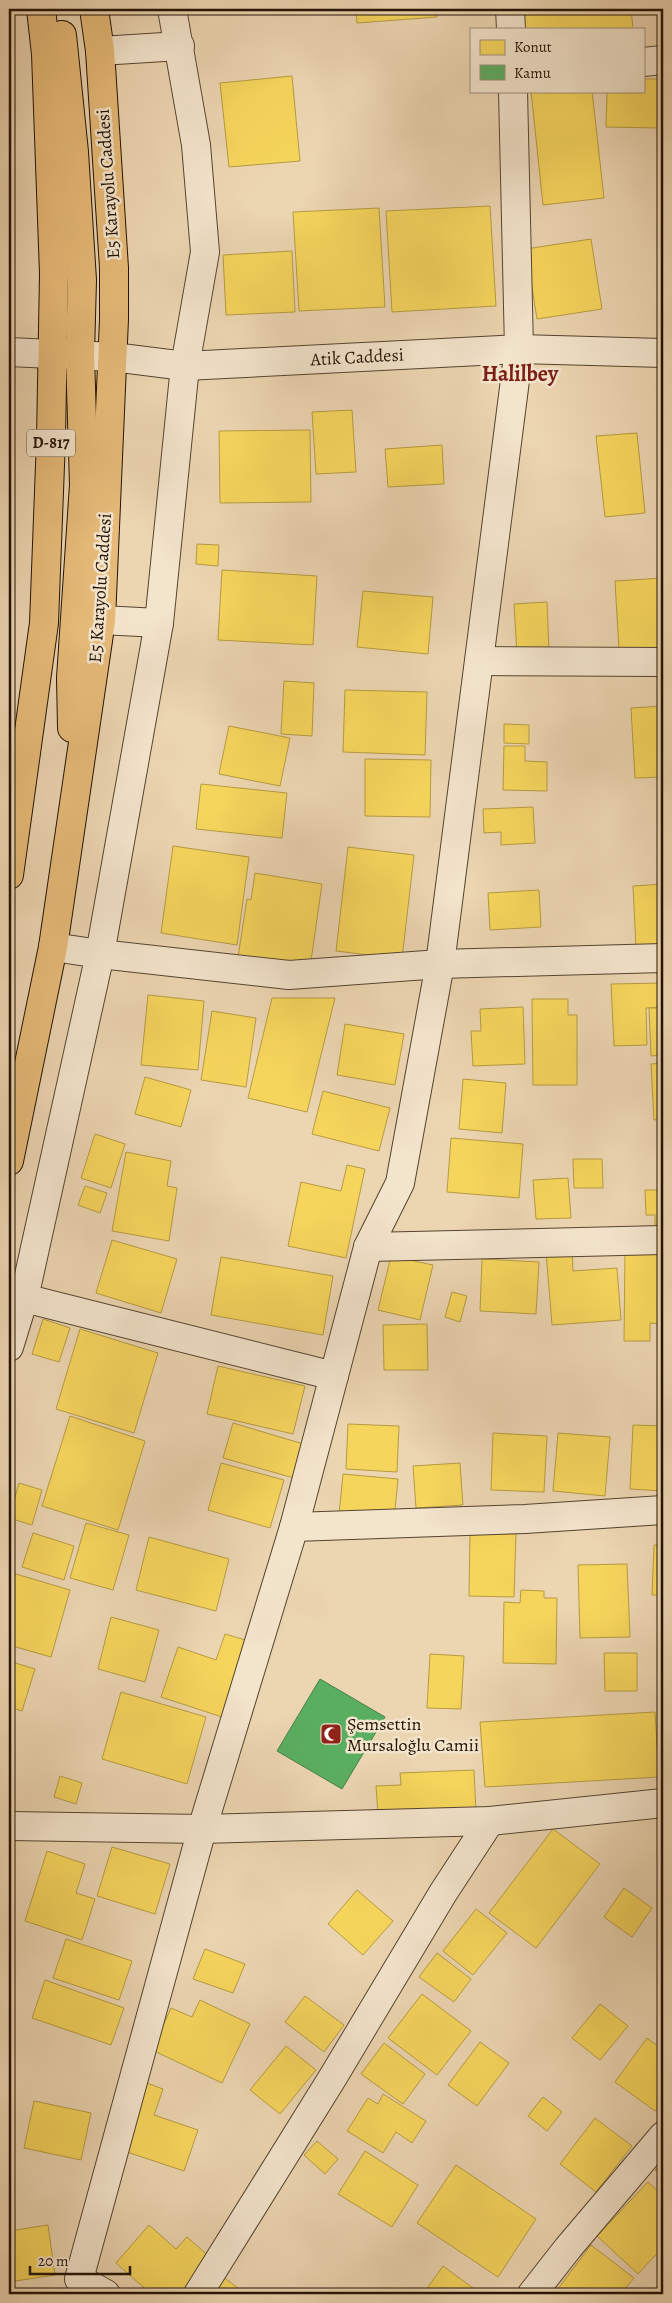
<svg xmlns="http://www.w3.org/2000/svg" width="672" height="2303" viewBox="0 0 672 2303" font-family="Alegreya,serif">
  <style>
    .homes { fill: #f6d55c; stroke: #b69b42 }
    .public { fill: #5aae61; stroke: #498045 }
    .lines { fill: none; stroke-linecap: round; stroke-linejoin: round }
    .minor-casing { stroke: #54442f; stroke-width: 30 }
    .tertiary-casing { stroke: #54442f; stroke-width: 30 }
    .trunk-casing { stroke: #221304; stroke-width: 30 }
    .minor { stroke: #f3e4cc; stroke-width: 28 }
    .tertiary { stroke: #f3e4cc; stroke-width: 28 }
    .trunk { stroke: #e6ba78; stroke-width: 28 }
    .labels { text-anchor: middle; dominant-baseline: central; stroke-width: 5; stroke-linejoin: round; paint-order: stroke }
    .shield { fill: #f3e4cc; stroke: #615240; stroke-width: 1 }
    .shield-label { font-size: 16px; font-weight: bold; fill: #221304 }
    .street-label { font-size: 18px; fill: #221304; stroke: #f3e4cc }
    .poi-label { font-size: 18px; fill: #221304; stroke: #f3e4cc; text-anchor: start }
    .district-label { font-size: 22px; font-weight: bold; fill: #7a1f14; stroke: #f3e4cc }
  </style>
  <rect width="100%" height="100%" fill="#ecd5b1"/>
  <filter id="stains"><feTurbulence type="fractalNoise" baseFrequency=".004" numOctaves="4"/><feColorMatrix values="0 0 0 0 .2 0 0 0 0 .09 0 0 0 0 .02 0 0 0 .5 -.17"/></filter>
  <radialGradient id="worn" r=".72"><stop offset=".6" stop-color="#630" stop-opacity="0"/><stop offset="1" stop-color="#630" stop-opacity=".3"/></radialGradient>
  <g class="homes">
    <polygon points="356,9 436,9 437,17 357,23"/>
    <polygon points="521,9 631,9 633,29 523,29"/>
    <polygon points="292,76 300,161 229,167 220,83"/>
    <polygon points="643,79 660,79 659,128 606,127 607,91 643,91"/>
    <polygon points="531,91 592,91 604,198 543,205"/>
    <polygon points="490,206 496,306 392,312 386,211"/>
    <polygon points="379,208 385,307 299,311 293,212"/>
    <polygon points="591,239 602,309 537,319 526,249"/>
    <polygon points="292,251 295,312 226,315 223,255"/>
    <polygon points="352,410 356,472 316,474 312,412"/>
    <polygon points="310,430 311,502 220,503 219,431"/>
    <polygon points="637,433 645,513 605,517 596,436"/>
    <polygon points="442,445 444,484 388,487 385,449"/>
    <polygon points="197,544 219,545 218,566 196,564"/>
    <polygon points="222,570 317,576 313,645 218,640"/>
    <polygon points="663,578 663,648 619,651 615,581"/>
    <polygon points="363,591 433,597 428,654 357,647"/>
    <polygon points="547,602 549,652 517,654 514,604"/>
    <polygon points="284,681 314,683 312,736 281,734"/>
    <polygon points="345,690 427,692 425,755 343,752"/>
    <polygon points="663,706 663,777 635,778 631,708"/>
    <polygon points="504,724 529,725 529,744 504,743"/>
    <polygon points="229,726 290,738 280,786 219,774"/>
    <polygon points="504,746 525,746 525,761 547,762 547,791 503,790"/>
    <polygon points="365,759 431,760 430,817 365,816"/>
    <polygon points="201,784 287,793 282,838 196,829"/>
    <polygon points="533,807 535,843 501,845 501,832 484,833 483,809"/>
    <polygon points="173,846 249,857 237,945 161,933"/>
    <polygon points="348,847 414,855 402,959 336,951"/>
    <polygon points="255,873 322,884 310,968 238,957 247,899 251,900"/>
    <polygon points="663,884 663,946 636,948 633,886"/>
    <polygon points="539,890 541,927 490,930 488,893"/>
    <polygon points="663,983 663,1007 646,1008 647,1045 614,1046 611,984"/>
    <polygon points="148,995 204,1001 198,1070 141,1065"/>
    <polygon points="272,998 335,998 307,1112 248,1098"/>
    <polygon points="532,999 568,999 568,1015 577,1015 577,1085 533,1085"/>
    <polygon points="523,1007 525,1064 473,1066 471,1031 481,1031 480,1009"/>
    <polygon points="649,1008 663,1008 663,1055 651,1056"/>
    <polygon points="212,1011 256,1018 246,1087 201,1080"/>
    <polygon points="345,1024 404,1034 395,1085 337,1075"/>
    <polygon points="663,1063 663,1119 654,1120 651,1064"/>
    <polygon points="145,1077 191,1090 181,1127 135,1114"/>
    <polygon points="463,1079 506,1083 502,1133 459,1129"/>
    <polygon points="323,1091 390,1108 379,1151 312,1134"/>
    <polygon points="95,1134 125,1144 111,1188 81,1178"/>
    <polygon points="451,1138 523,1144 519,1198 447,1192"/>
    <polygon points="126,1152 171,1161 167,1186 177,1188 169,1241 112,1231"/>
    <polygon points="573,1159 602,1159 603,1188 574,1188"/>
    <polygon points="347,1165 365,1169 346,1258 288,1246 301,1182 341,1191"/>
    <polygon points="568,1178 571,1218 536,1219 533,1180"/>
    <polygon points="85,1186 107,1193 100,1213 78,1205"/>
    <polygon points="645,1190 663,1190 663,1226 655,1226 655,1215 646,1215"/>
    <polygon points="112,1240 177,1259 161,1313 96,1293"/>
    <polygon points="572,1250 573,1271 617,1268 621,1320 552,1325 546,1252"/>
    <polygon points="625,1250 663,1251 663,1324 650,1323 650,1341 624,1341"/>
    <polygon points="391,1256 433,1265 420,1320 378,1310"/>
    <polygon points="221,1257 333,1276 323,1335 211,1315"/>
    <polygon points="482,1259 539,1262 536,1314 480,1311"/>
    <polygon points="452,1292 467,1296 460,1322 445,1317"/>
    <polygon points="43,1319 70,1328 59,1362 32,1354"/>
    <polygon points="427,1324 428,1370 384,1370 383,1325"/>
    <polygon points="80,1329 158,1353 134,1433 56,1409"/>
    <polygon points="218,1366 305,1386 293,1434 207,1414"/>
    <polygon points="70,1416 145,1441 118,1530 42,1506"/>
    <polygon points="233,1423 310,1446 301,1480 223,1458"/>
    <polygon points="348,1424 399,1426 397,1472 346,1469"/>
    <polygon points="633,1425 663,1426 663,1491 630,1489"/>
    <polygon points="493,1433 547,1436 544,1492 491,1490"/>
    <polygon points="558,1433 610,1437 605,1496 553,1491"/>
    <polygon points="221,1463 284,1480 270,1528 208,1510"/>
    <polygon points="460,1463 463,1505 416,1508 413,1466"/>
    <polygon points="343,1474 398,1479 394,1520 339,1514"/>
    <polygon points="9,1475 14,1477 9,1496"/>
    <polygon points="19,1483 42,1490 32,1525 9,1518"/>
    <polygon points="86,1523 129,1535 113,1590 70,1578"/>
    <polygon points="33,1533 74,1546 64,1580 22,1567"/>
    <polygon points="470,1533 516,1534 514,1597 469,1596"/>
    <polygon points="149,1537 229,1559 216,1611 136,1590"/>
    <polygon points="654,1545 663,1545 663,1595 652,1595"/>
    <polygon points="627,1564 630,1637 580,1638 578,1565"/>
    <polygon points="9,1572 70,1590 51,1657 9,1645"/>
    <polygon points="521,1590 544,1591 544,1598 557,1598 556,1664 503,1663 504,1602 520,1603"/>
    <polygon points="111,1617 159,1630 145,1682 98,1669"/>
    <polygon points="225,1634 249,1641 225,1718 161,1697 178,1647 216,1660"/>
    <polygon points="604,1653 637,1653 637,1691 605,1691"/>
    <polygon points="430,1654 464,1656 461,1709 427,1708"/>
    <polygon points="9,1661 35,1669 22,1711 9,1707"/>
    <polygon points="121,1692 206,1717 187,1784 102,1759"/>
    <polygon points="655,1712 659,1777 485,1787 480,1722"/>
    <polygon points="661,1716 663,1716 663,1747"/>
    <polygon points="474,1770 476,1812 378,1816 376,1786 401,1785 400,1773"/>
    <polygon points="60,1776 82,1783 76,1804 54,1797"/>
    <polygon points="553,1829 600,1864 536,1948 489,1913"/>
    <polygon points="112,1847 170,1864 155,1914 97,1896"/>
    <polygon points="47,1851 85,1864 76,1893 95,1899 82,1940 25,1921"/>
    <polygon points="624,1888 652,1908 632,1937 604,1917"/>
    <polygon points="357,1890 393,1921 363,1955 328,1924"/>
    <polygon points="476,1909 507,1933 473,1975 443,1951"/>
    <polygon points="66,1939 132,1961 119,2000 53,1978"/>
    <polygon points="205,1949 245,1964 233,1993 193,1979"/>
    <polygon points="437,1953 471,1979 454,2002 419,1977"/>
    <polygon points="45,1980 124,2008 111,2045 32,2018"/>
    <polygon points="422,1994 471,2031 437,2075 388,2038"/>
    <polygon points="305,1996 344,2025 324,2052 285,2022"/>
    <polygon points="200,2000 250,2024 222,2083 152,2050 171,2008 192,2017"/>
    <polygon points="600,2004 628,2026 600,2060 572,2038"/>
    <polygon points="647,2038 663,2050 663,2100 655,2111 615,2082"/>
    <polygon points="480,2042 509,2063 477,2106 448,2085"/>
    <polygon points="384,2043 425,2074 403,2104 361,2074"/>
    <polygon points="286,2046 316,2070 280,2114 250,2090"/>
    <polygon points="144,2082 163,2089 154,2115 198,2130 184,2171 121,2150"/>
    <polygon points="383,2094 426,2121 412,2143 396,2132 383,2153 347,2131 368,2098 378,2104"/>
    <polygon points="543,2097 562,2112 547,2131 528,2116"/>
    <polygon points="34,2101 91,2113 81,2160 24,2148"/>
    <polygon points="595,2118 632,2146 596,2192 560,2164"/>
    <polygon points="317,2141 338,2159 325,2174 304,2155"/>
    <polygon points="365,2151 418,2185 392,2227 338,2194"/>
    <polygon points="663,2162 663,2178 655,2170"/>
    <polygon points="456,2165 536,2219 498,2277 417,2223"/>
    <polygon points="648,2182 663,2196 663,2247 638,2274 597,2236"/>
    <polygon points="48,2225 55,2275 9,2282 9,2231"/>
    <polygon points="149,2225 176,2249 187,2237 212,2259 180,2294 151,2294 116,2263"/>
    <polygon points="591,2245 634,2278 621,2294 554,2294"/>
    <polygon points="443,2266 477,2291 475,2294 423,2294"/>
    <polygon points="223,2277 245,2293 248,2289 256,2294 211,2294"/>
  </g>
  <polygon class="public" points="320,1679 385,1717 342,1789 277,1751"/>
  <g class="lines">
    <g class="minor-casing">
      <g id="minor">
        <polyline points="510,9 511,29"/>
        <polyline points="100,51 180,46"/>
        <polyline points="643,62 663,60"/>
        <polyline points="9,352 52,354"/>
        <polyline points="101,620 159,623"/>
        <polyline points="480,661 663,662"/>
        <polyline points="53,947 100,954 289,975 440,964 663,958"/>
        <polyline points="368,1247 663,1240"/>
        <polyline points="24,1298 334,1376"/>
        <polyline points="9,1347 24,1298 100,954 159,623 185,366 205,252 196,145 172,9"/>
        <polyline points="294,1527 525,1519 663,1510"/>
        <polyline points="9,1826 202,1829 490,1821 663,1803"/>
        <polyline points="106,2294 79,2279 202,1829 294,1527 368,1247 400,1183 440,964 519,349 513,91"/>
        <polyline points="198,2294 333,2077 443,1893 490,1821"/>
        <polyline points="532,2294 568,2248 663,2136"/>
      </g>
    </g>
    <g class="tertiary-casing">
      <polyline id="tertiary" points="56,354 113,357 185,366 519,349 663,353"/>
    </g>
    <g class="trunk-casing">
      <g id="trunk">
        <polyline points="62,35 74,152 82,280 80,355 84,485 71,678 72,728"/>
        <polyline points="9,875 44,623 51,439 54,274 46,54 41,9"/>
        <polyline points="9,1161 53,947 101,620 114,319 114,268 100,51 94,9"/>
      </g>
    </g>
    <use href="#minor" class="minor"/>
    <use href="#tertiary" class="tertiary"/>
    <use href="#trunk" class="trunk"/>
  </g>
  <defs>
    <g id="mosque-square" transform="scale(1.125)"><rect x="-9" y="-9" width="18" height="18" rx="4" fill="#8f2418" stroke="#f3e4cc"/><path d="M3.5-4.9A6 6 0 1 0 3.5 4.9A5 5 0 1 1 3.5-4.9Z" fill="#fff"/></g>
  </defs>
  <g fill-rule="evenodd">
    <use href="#mosque-square" x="331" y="1734"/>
  </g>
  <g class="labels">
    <rect class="shield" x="27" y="429.5" width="48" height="27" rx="4"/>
    <g class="shield-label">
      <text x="51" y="443">D-817</text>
    </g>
    <g class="street-label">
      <text transform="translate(108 184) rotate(-94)">E5 Karayolu Caddesi</text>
      <text transform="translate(357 357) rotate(-3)">Atik Caddesi</text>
      <text transform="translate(100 588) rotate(-86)">E5 Karayolu Caddesi</text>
    </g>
    <g class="poi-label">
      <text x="347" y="1724">Şemsettin<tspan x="347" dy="21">Mursaloğlu Camii</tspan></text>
    </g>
    <g class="district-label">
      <text x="520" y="374">Halilbey</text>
    </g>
  </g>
  <rect width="672" height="2303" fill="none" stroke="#ecd5b1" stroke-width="30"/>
  <rect x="10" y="10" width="652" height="2283" fill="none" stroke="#221304" stroke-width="2.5"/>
  <rect x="15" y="15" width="642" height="2273" fill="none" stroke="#221304"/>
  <rect x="470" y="28" width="175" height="65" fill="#f3e4cc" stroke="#9f907c"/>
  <rect x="480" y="40" width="25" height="15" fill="#f6d55c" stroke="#9f907c"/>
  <text x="514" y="52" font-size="15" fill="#221304">Konut</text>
  <rect x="480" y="65" width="25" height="15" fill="#5aae61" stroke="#9f907c"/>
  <text x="514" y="78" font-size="15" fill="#221304">Kamu</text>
  <path d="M30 2266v8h100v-8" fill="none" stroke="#221304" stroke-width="2.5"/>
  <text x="38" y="2266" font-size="15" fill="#221304" stroke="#f3e4cc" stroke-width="4" paint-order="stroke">20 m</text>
  <rect width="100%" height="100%" filter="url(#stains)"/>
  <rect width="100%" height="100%" fill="url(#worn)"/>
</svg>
